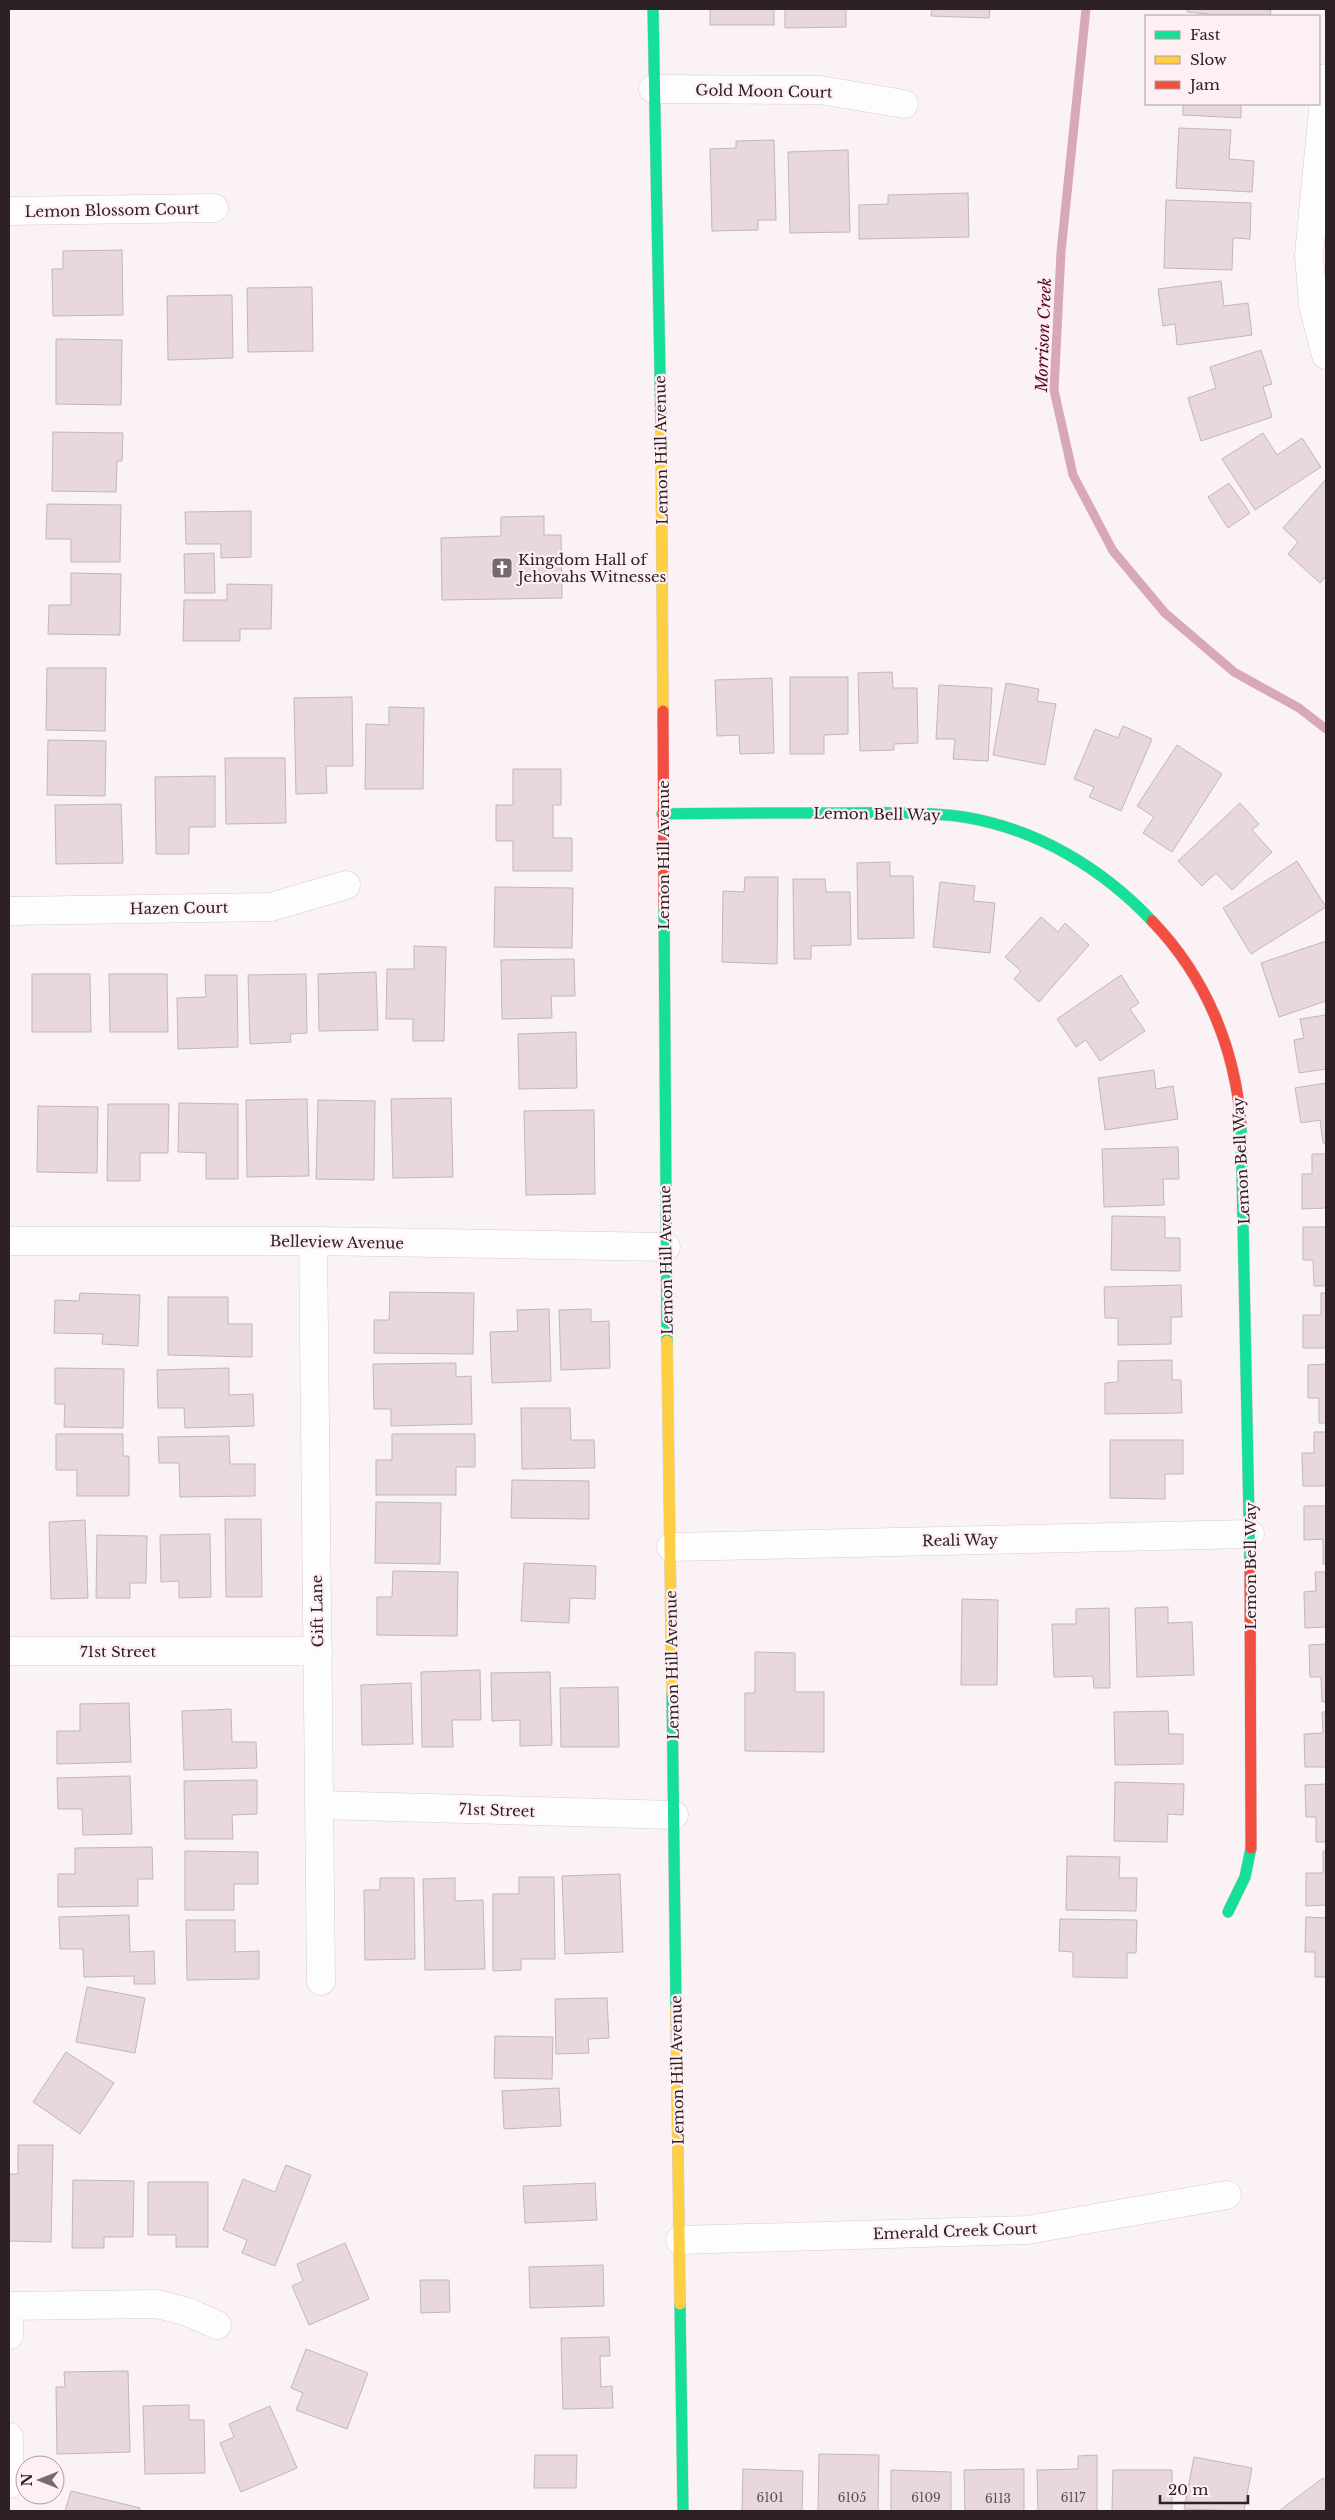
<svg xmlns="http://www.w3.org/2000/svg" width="1335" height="2520" viewBox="0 0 1335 2520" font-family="'Libre Baskerville',serif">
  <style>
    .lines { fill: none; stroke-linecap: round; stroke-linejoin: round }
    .stream { stroke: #d9a8b6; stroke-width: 9 }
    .building { fill: #e8d7db; stroke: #c1b7ba }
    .street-casing { stroke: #d7cdd0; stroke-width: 29 }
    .fast-casing { stroke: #d7cdd0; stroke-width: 12 }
    .slow-casing { stroke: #d7cdd0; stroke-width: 12 }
    .jam-casing { stroke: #d7cdd0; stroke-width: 12 }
    .street { stroke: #fefdfd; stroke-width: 28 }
    .fast { stroke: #16e098; stroke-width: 11 }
    .slow { stroke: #ffcf43; stroke-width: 11 }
    .jam { stroke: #f24e42; stroke-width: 11 }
    .labels { text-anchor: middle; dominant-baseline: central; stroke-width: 4.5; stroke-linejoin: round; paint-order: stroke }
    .number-label { font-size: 12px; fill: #5c4e52 }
    .street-label { font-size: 15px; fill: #2d2124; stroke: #feeff2 }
    .poi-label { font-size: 15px; fill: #2d2124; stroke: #feeff2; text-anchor: start }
    .water-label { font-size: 16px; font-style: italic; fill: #560529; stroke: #feeff2 }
  </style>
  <rect width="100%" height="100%" fill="#faf2f4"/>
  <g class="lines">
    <polyline class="stream" points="1086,9 1061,252 1054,390 1073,475 1113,551 1165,613 1234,672 1299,708 1326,729"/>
  </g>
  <g class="building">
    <rect x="710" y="9" width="64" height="16"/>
    <polygon points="785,9 846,9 846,27 785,28"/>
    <polygon points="932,9 990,9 989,18 931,16"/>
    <polygon points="1187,9 1256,9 1271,10 1270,16 1207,16 1208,14 1187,12"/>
    <polygon points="1183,104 1241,104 1241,118 1183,115"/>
    <polygon points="1179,128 1231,130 1229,159 1254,161 1252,192 1176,188"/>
    <polygon points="774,140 776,220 758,220 758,230 712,231 710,149 736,148 736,141"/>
    <polygon points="848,150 850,232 790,233 788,152"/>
    <polygon points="968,193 969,237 859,239 859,205 888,204 888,195"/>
    <polygon points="1166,200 1251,203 1250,239 1233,238 1232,270 1164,268"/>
    <polygon points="122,250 123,315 53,316 52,269 63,269 63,251"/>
    <polygon points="1221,281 1224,306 1248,303 1252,335 1177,345 1175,324 1163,326 1158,289"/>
    <polygon points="312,287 313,351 248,352 247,288"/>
    <polygon points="232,295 233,358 168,360 167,296"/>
    <polygon points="56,339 122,340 121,405 56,404"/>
    <polygon points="1261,350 1272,384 1263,387 1272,417 1201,441 1188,398 1216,388 1210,367"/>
    <polygon points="53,432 123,433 122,461 117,461 116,492 52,491"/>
    <polygon points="1263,433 1277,455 1302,438 1321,467 1255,510 1222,459"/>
    <polygon points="1326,479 1326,576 1320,583 1288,554 1298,542 1283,528"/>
    <polygon points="1229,483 1250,513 1228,528 1208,497"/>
    <polygon points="47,504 121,505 120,562 71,562 71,539 46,539"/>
    <polygon points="251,511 251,557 221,558 221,544 186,544 185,512"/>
    <polygon points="544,516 544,535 561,535 562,598 442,600 441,538 501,536 501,517"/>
    <polygon points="214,553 215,593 185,593 184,554"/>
    <polygon points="71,573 121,574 120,635 48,634 49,605 71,605"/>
    <polygon points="227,584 272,585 271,629 240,629 240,641 183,641 184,600 227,600"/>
    <polygon points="47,668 106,668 105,731 46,730"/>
    <polygon points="892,672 893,688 917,688 918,743 894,744 894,750 860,751 858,673"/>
    <polygon points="790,677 848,677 848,734 824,735 824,754 790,754"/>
    <polygon points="772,678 774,753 740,754 739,735 717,736 715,680"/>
    <polygon points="1006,683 1039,689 1037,701 1056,704 1045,765 993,755"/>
    <polygon points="939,685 992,688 988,761 953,759 955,739 936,739"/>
    <polygon points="352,697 353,766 326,766 327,793 296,794 294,698"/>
    <polygon points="389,707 424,708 423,789 365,789 366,724 389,725"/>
    <polygon points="1123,726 1152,739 1121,811 1089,797 1094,787 1074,779 1095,729 1118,738"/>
    <polygon points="48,740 106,741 105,796 47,795"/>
    <polygon points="1177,745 1222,774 1172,852 1143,833 1154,817 1137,806"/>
    <polygon points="225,758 285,758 286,823 226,824"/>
    <polygon points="513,769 561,769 561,805 553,805 553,838 572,838 572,871 513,871 513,841 496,841 496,805 513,805"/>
    <polygon points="215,776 215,827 189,827 189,854 156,854 155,777"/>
    <polygon points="1240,803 1259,824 1252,830 1272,852 1232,890 1216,873 1202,886 1178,861"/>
    <polygon points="121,804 123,863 56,864 55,805"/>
    <polygon points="1297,861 1326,907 1251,954 1223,908"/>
    <polygon points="890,862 890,876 913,876 914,938 858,939 857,863"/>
    <polygon points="745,877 778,877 777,964 722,962 723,891 744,892"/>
    <polygon points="793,879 825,879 826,892 850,892 851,945 811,946 811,959 794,959"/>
    <polygon points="940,882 975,886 973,901 995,903 990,953 933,947"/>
    <polygon points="495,887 573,888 572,948 494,947"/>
    <polygon points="1041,917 1058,932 1065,923 1089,945 1039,1002 1014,979 1021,971 1005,957"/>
    <polygon points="1326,941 1326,1001 1279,1017 1261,963"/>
    <polygon points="414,946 446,947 444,1041 413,1041 413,1019 386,1019 387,969 414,969"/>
    <polygon points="574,959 575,996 551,996 552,1018 502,1019 501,960"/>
    <polygon points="376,972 378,1030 319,1031 318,974"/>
    <polygon points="32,974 90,974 91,1032 32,1032"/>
    <polygon points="109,974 167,974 168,1032 110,1032"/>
    <polygon points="306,974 307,1033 290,1034 291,1042 250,1044 248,975"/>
    <polygon points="205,975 237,975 238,1047 178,1049 177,998 206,997"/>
    <polygon points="1121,975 1139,1003 1130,1009 1145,1031 1100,1061 1086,1040 1076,1047 1057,1019"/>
    <polygon points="1326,1015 1326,1069 1299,1073 1294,1040 1304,1038 1300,1019"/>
    <polygon points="576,1032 577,1088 519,1089 518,1034"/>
    <polygon points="1154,1070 1156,1089 1173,1086 1178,1119 1105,1130 1098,1078"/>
    <polygon points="1326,1083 1326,1143 1323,1143 1320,1120 1301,1123 1295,1088"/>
    <polygon points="451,1098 453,1177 393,1178 391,1099"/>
    <polygon points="307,1099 309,1176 247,1177 246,1100"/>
    <polygon points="318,1100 375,1101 374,1180 316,1179"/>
    <polygon points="179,1103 238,1104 238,1179 206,1179 206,1153 178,1152"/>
    <polygon points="108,1104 169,1104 168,1153 140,1153 140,1181 107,1181"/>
    <polygon points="38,1106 98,1107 97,1173 37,1172"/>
    <polygon points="594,1110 595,1194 526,1195 524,1111"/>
    <polygon points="1178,1147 1179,1179 1163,1179 1164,1205 1104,1207 1102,1149"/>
    <polygon points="1312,1154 1326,1154 1326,1208 1302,1209 1302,1174 1312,1174"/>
    <polygon points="1112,1216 1165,1217 1165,1238 1180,1238 1180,1271 1111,1270"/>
    <polygon points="1303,1227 1326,1227 1326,1286 1314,1286 1313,1260 1303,1260"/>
    <polygon points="1181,1285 1182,1317 1171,1317 1171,1344 1118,1345 1118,1318 1105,1318 1104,1287"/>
    <polygon points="390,1292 474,1293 473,1354 374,1353 374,1320 389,1320"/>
    <polygon points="80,1293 140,1295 138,1346 102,1344 103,1334 54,1333 55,1300 79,1301"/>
    <polygon points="1321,1293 1326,1293 1326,1348 1303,1348 1303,1315 1321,1315"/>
    <polygon points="168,1297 228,1297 228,1324 252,1324 252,1357 168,1355"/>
    <polygon points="549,1309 551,1381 492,1383 490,1332 518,1331 517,1310"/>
    <polygon points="591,1309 591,1322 609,1321 610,1368 561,1370 559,1310"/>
    <polygon points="1172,1360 1172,1380 1181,1380 1182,1413 1105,1414 1105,1383 1118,1382 1118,1361"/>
    <polygon points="456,1363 456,1377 471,1376 472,1424 391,1426 391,1409 374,1409 373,1364"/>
    <polygon points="1326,1364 1326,1423 1319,1423 1319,1398 1308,1398 1308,1365"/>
    <polygon points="55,1368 124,1369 123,1428 64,1427 65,1404 55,1404"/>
    <polygon points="229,1368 229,1395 253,1394 254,1426 185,1428 184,1408 158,1408 157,1370"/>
    <polygon points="521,1408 570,1408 571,1440 594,1440 595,1468 522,1469"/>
    <polygon points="1314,1432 1326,1432 1326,1486 1303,1486 1302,1453 1314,1453"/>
    <polygon points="56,1434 123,1434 123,1456 129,1456 129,1496 77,1496 77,1470 56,1470"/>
    <polygon points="392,1434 475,1434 475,1467 456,1467 456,1495 376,1495 376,1460 392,1460"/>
    <polygon points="229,1436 230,1464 255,1464 255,1496 180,1497 179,1463 159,1463 158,1437"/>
    <polygon points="1110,1440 1183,1440 1183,1474 1165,1474 1165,1499 1110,1498"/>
    <polygon points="512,1480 589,1481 589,1519 511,1518"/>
    <polygon points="376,1502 441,1503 440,1564 375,1563"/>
    <polygon points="1304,1506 1326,1506 1326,1564 1323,1564 1323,1539 1304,1540"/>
    <polygon points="225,1519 261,1519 262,1597 226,1597"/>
    <polygon points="85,1520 88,1598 51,1599 49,1522"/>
    <polygon points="210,1534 211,1597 179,1598 179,1581 161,1582 160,1535"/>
    <polygon points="97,1535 147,1536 146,1583 130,1583 130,1598 96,1598"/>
    <polygon points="524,1563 596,1566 595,1599 570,1598 569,1623 521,1621"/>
    <polygon points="393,1571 458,1572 457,1636 377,1635 377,1597 392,1597"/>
    <polygon points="1315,1572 1326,1572 1326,1627 1305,1628 1304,1592 1316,1591"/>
    <polygon points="962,1599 998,1600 997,1685 961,1685"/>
    <polygon points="1168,1607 1168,1623 1192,1622 1194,1675 1137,1677 1135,1608"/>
    <polygon points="1109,1608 1110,1688 1094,1688 1093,1676 1054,1677 1052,1624 1076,1624 1076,1609"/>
    <polygon points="1326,1644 1326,1702 1322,1702 1321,1677 1310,1677 1309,1645"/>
    <polygon points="755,1652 795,1653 795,1692 824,1692 824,1752 745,1751 745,1693 755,1693"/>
    <polygon points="480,1670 481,1720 452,1720 453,1747 422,1747 421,1672"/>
    <polygon points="550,1672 552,1745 520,1746 520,1720 492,1721 491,1673"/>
    <polygon points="411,1683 413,1744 362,1745 361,1685"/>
    <polygon points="618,1687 619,1747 561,1747 560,1688"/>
    <polygon points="129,1703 131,1762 57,1764 57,1731 80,1731 80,1704"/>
    <polygon points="231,1709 232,1742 256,1742 257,1768 184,1770 182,1711"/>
    <polygon points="1168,1711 1169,1734 1183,1734 1183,1764 1115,1765 1114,1712"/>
    <polygon points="1322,1712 1326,1712 1326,1767 1305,1767 1304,1734 1323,1733"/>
    <polygon points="130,1776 132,1834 83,1835 82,1809 58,1809 57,1778"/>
    <polygon points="257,1780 257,1814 232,1815 233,1839 185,1839 184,1781"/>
    <polygon points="1115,1782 1184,1784 1183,1815 1168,1814 1167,1842 1114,1841"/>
    <polygon points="1326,1784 1326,1842 1316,1842 1316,1817 1306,1817 1305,1785"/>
    <polygon points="152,1847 153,1879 138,1879 138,1906 58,1907 58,1874 75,1874 75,1848"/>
    <polygon points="185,1851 258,1852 258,1884 234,1884 234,1910 185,1910"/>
    <polygon points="1323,1851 1326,1851 1326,1905 1306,1906 1306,1873 1323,1873"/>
    <polygon points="1067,1856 1120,1857 1119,1878 1137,1878 1136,1911 1066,1910"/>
    <polygon points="620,1874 623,1952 565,1954 562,1876"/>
    <polygon points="519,1877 554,1877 555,1959 521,1959 521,1970 493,1971 493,1894 519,1894"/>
    <polygon points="380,1878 414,1878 415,1959 365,1960 364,1890 380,1890"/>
    <polygon points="455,1878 455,1901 483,1900 485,1969 425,1970 423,1879"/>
    <polygon points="129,1915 130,1952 154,1951 155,1984 134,1984 134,1976 84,1977 83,1949 60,1949 59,1917"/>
    <polygon points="1306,1917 1326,1918 1326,1977 1315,1977 1315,1952 1305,1952"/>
    <polygon points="1060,1919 1137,1920 1136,1953 1127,1953 1127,1978 1073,1977 1073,1952 1059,1951"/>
    <polygon points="186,1920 235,1920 235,1952 259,1951 259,1979 187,1980"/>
    <polygon points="87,1987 145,1998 135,2053 76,2042"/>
    <polygon points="607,1998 609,2038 588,2039 589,2053 556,2054 555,1999"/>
    <polygon points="495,2036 553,2037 552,2079 494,2078"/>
    <polygon points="66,2052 114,2083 80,2134 33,2102"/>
    <polygon points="559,2088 561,2126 504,2129 502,2091"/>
    <polygon points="18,2145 53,2145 51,2242 9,2241 9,2174 18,2174"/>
    <polygon points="286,2165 311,2175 275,2266 242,2253 247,2240 223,2230 243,2179 275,2192"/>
    <polygon points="73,2180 134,2181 133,2237 104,2237 104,2248 72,2248"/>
    <polygon points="148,2182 208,2182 208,2247 176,2247 176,2235 148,2235"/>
    <polygon points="595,2183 597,2220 525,2223 523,2186"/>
    <polygon points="345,2243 369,2299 309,2325 292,2286 303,2281 297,2264"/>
    <polygon points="603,2265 604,2306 530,2308 529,2267"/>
    <polygon points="420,2280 449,2280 450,2312 421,2313"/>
    <polygon points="609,2337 610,2356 600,2356 601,2387 612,2386 613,2408 563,2409 561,2338"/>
    <polygon points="306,2349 368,2373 347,2429 296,2410 303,2393 291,2388"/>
    <polygon points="128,2371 130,2452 57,2454 56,2387 65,2387 64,2372"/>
    <polygon points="189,2405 189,2420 204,2420 205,2473 145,2474 143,2406"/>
    <polygon points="270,2406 297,2468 241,2492 220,2443 234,2437 229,2424"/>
    <polygon points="819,2454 879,2455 878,2511 818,2511"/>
    <polygon points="535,2455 577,2455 576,2488 534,2488"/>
    <polygon points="1097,2455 1097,2511 1038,2511 1037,2470 1078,2469 1078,2456"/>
    <polygon points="1194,2457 1252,2468 1244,2511 1184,2509"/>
    <polygon points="743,2469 803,2471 802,2511 742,2511"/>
    <polygon points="1024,2469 1024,2511 965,2511 964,2470"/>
    <polygon points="891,2470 951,2472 951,2511 891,2511"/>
    <polygon points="1113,2470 1172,2470 1172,2511 1112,2511"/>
    <polygon points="1323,2478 1326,2482 1326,2511 1279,2511"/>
    <polygon points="71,2491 140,2508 139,2511 65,2511"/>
  </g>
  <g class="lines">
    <g class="street-casing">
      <g id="street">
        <polyline points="1326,78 1309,255 1313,305 1326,355"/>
        <polyline points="653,89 820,90 904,104"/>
        <polyline points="9,211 214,208"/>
        <polyline points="9,911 271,907 346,885"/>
        <polyline points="9,1241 313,1241 666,1247"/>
        <polyline points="313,1241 321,1981"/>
        <polyline points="671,1547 1250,1534"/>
        <polyline points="9,1651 318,1651"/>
        <polyline points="320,1805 674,1815"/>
        <polyline points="680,2240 1027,2230 1227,2195"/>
        <polyline points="9,2335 10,2306 157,2304 188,2312 217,2325"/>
        <polyline points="9,2437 9,2484"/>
      </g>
    </g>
    <g class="fast-casing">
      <g id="fast">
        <polyline points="653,9 661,425"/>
        <path d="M662,814C720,813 778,813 836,813C878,813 922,811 964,817C1037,829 1102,868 1152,921"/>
        <polyline points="664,907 667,1341"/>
        <polyline points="1241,1124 1250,1568"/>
        <polyline points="672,1693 676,2007"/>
        <polyline points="1228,1912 1245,1877 1251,1848"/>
        <polyline points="680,2304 683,2511"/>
      </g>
    </g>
    <g class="slow-casing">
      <g id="slow">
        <polyline points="661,425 663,711"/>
        <polyline points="667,1341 672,1693"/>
        <polyline points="676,2007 680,2304"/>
      </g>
    </g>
    <g class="jam-casing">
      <g id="jam">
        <polyline points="663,711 664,907"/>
        <path d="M1152,921C1206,977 1235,1048 1241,1124"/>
        <polyline points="1250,1568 1251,1848"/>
      </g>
    </g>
    <use href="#street" class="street"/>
    <use href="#fast" class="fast"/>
    <use href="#slow" class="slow"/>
    <use href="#jam" class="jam"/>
  </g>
  <defs>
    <g id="church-square" transform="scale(1.125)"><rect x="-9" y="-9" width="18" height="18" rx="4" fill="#756a6d" stroke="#feeff2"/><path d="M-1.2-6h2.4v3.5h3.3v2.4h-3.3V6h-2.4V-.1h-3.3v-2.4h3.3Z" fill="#fff"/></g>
  </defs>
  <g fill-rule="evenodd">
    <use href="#church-square" x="502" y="568"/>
  </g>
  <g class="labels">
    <g class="number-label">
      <text x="770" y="2497">6101</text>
      <text x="852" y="2497">6105</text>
      <text x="926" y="2497">6109</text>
      <text x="1073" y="2497">6117</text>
      <text x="998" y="2498">6113</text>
    </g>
    <g class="street-label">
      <text transform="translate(764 91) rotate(1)">Gold Moon Court</text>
      <text transform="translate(112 210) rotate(-1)">Lemon Blossom Court</text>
      <text transform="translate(661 450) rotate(-91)">Lemon Hill Avenue</text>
      <text transform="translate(877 814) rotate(1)">Lemon Bell Way</text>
      <text transform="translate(663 855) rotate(-90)">Lemon Hill Avenue</text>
      <text transform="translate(179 908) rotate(-1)">Hazen Court</text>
      <text transform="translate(1241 1161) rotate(-93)">Lemon Bell Way</text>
      <text transform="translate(337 1242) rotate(1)">Belleview Avenue</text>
      <text transform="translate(666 1260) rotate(-91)">Lemon Hill Avenue</text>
      <text transform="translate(960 1540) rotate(-1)">Reali Way</text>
      <text transform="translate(1250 1566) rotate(-90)">Lemon Bell Way</text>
      <text transform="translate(317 1611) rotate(-91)">Gift Lane</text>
      <text x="118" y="1651">71st Street</text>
      <text transform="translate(672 1665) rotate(-91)">Lemon Hill Avenue</text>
      <text transform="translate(497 1810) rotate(2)">71st Street</text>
      <text transform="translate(677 2070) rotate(-91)">Lemon Hill Avenue</text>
      <text transform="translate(955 2231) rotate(-2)">Emerald Creek Court</text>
    </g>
    <g class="poi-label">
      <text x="518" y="559">Kingdom Hall of<tspan x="518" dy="17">Jehovahs Witnesses</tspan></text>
    </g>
    <g class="water-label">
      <text transform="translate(1043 335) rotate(-88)">Morrison Creek</text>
    </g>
  </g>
  <rect width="1335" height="2520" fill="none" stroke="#2d2124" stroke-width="20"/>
  <rect x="1145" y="15" width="175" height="90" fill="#feeff2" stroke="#aa9da0"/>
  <rect x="1155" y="31" width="25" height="8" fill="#16e098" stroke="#aa9da0"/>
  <text x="1190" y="40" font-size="15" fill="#2d2124">Fast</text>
  <rect x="1155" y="56" width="25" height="8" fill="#ffcf43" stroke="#aa9da0"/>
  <text x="1190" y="65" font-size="15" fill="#2d2124">Slow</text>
  <rect x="1155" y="81" width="25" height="8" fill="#f24e42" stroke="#aa9da0"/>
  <text x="1190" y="90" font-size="15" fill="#2d2124">Jam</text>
  <g transform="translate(40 2480) rotate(270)"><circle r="24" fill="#feeff2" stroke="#aa9da0"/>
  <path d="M0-4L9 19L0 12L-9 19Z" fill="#756a6d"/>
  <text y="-8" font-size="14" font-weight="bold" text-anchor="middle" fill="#2d2124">N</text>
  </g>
  <path d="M1160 2495v8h88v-8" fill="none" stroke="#2d2124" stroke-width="2.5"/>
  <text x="1168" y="2495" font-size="15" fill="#2d2124" stroke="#feeff2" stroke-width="4" paint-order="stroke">20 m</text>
</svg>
